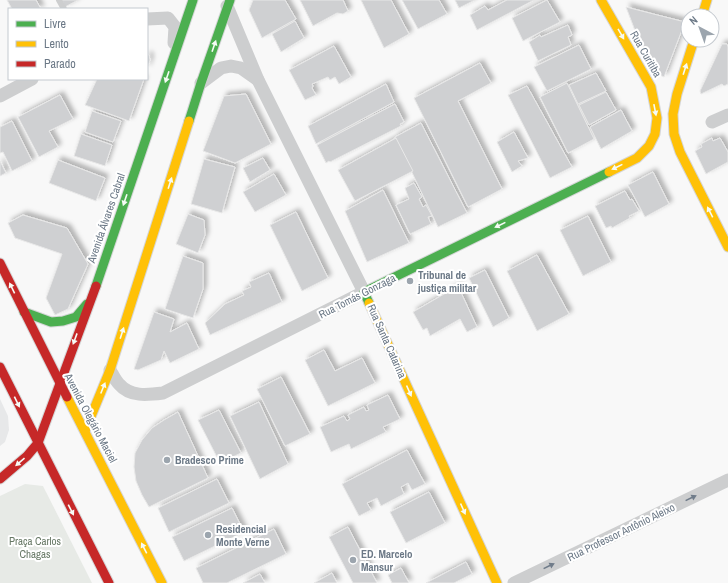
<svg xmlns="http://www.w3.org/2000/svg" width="728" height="583" viewBox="0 0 728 583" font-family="'Archivo Narrow',sans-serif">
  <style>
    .built { fill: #e7e8e9 }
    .green { fill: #e7eae6 }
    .building { fill: #cfd0d2; stroke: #e8e8e8; filter: url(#shadow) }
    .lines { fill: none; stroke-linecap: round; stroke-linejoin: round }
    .fast-casing { stroke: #d5d6d7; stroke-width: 11 }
    .slow-casing { stroke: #d5d6d7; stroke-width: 11 }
    .jam-casing { stroke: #d5d6d7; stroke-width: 11 }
    .lane { stroke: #cdcecf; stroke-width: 6 }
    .street { stroke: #cdcecf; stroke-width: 13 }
    .fast { stroke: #4caf50; stroke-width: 9 }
    .slow { stroke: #ffc107; stroke-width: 9 }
    .jam { stroke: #c62828; stroke-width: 9 }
    .oneway { fill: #f6fbf6 }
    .oneway2 { fill: #707c8a }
    .poi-dot { fill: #9ca5ae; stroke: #fff; stroke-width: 1.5 }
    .labels { text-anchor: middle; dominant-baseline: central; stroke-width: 4; stroke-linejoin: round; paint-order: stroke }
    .street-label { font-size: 11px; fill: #6b7886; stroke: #fff }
    .poi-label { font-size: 11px; font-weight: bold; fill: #6b7886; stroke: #fff; text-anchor: start }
    .park-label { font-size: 11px; fill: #677865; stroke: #fff }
  </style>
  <defs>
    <filter id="shadow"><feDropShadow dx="3.5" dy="-3.5" stdDeviation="2" flood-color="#0004"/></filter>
  </defs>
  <rect width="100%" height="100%" fill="#f8f8f8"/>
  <polygon class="built" points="0,399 8,416 9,430 5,442 0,446"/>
  <polygon class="green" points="25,484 43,486 92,583 0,583 0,496"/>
  <g class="building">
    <polygon points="7,0 36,0 41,9 12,9"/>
    <polygon points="62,0 78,0 65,7"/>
    <polygon points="253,0 285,0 296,19 262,38 249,10"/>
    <polygon points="300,0 343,0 348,11 343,14 337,13 313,26"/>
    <polygon points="361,0 391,0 409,34 384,48"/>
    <polygon points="402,0 439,0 447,14 418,29"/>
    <polygon points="455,0 475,0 459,8"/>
    <polygon points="507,0 534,0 477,30 470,15 485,6 488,10"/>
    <polygon points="547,0 560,22 523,41 512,18"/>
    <polygon points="626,7 685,22 664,77 650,70"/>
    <polygon points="295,21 304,38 281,52 272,34"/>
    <polygon points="568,25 572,35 568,37 571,45 538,61 529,42 540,35 541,37"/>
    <polygon points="722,44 727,44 728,47 728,84 724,86 722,84 701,94 700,91"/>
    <polygon points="579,45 591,69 547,91 534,67"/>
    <polygon points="334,46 351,77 339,84 335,77 330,80 328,77 312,84 313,86 312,88 316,95 305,100 289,70"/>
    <polygon points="147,55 149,55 150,60 147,69"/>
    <polygon points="480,63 491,83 458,101 502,189 468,207 414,98"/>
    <polygon points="596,73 606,91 578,104 569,85"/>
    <polygon points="97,79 144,79 129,121 85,105"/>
    <polygon points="567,83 594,139 568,153 540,97"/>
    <polygon points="386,84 394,102 316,144 308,126"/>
    <polygon points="527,86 572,167 550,178 508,95"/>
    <polygon points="606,92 616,110 589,125 579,105"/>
    <polygon points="246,94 271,144 235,163 203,151 224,96"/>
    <polygon points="60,95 73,119 49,131 58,147 39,157 18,117"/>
    <polygon points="395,104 404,122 400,124 401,126 330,162 329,161 326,163 317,145"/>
    <polygon points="621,110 632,131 601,149 590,127"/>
    <polygon points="92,111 121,121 113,142 85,132"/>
    <polygon points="12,121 32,161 12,171 3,152 0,153 0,127"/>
    <polygon points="421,123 467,213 438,227 395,137"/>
    <polygon points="514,132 528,158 518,161 522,166 512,172 497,142"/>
    <polygon points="81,134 112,145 105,166 74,156"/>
    <polygon points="396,138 413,171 355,201 338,170"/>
    <polygon points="712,138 713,141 720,138 728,152 728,162 706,174 695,151 702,147 701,144"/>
    <polygon points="263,158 270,170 250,182 243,168"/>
    <polygon points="204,159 235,167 222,213 191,204"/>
    <polygon points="58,160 105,178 96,201 49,183"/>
    <polygon points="0,161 6,173 0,176"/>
    <polygon points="653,172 669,204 645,217 628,185"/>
    <polygon points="274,174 286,195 255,212 243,192"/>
    <polygon points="414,183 422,197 419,199 423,207 426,205 432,216 428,217 431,224 410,234 396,205 409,199 405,188"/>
    <polygon points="383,190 409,243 367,262 345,211"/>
    <polygon points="625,191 630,200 632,199 639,211 629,216 630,218 612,228 611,226 606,228 595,206"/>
    <polygon points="296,212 328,278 302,291 270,225"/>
    <polygon points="188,214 204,220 205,235 198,253 176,244"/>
    <polygon points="23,215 67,228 88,264 68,309 55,315 46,298 62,254 15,238 8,223"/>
    <polygon points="588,216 611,262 583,276 560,230"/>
    <polygon points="537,255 569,314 537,331 507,271"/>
    <polygon points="183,256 203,263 203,289 193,318 165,309"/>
    <polygon points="485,270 509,318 493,327 469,278"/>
    <polygon points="269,273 282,302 210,335 205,323 225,304 244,295 242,291 251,287 249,282"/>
    <polygon points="458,286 477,327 467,332 460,319 430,336 427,328 423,330 413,312"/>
    <polygon points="154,312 174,319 170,332 187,323 199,349 170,363 164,351 161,360 138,370 134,369"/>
    <polygon points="324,350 335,371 362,358 375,383 328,406 305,360"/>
    <polygon points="281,377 310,434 285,446 257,389"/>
    <polygon points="388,395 400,419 383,427 386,432 351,449 349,444 331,452 320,427 344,416 347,421 350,419 348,415 364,407 366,411 369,410 367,405"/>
    <polygon points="259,402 288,464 260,479 230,416"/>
    <polygon points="219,410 241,453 220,463 198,420"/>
    <polygon points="178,412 208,478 149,507 142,495 136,481 134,467 135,453 142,440 152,428 164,420"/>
    <polygon points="407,450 425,484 412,490 408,483 401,487 404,494 381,506 377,498 367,503 371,510 359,516 342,484"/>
    <polygon points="217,479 229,503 169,532 158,508"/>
    <polygon points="429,492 445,523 406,543 390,512"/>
    <polygon points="232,508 244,532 184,561 172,537"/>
    <polygon points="348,527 377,583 353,583 329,537"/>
    <polygon points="274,529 286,554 227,583 203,583 196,568"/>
    <polygon points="466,562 472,574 454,583 426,583"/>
    <polygon points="401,568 409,583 392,583 388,575"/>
    <polygon points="332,573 337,583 314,583"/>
    <polygon points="260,574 265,583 243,583"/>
  </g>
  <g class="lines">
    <g class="fast-casing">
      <g id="fast">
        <polyline points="189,121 201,83 230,0"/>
        <polyline points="96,286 193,0"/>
        <polyline points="369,303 364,292 609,172"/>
        <polyline points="24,312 51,322 63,321 76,317 87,304"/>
      </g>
    </g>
    <g class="slow-casing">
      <g id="slow">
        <polyline points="601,0 651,87 657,118 655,134 649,146 637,158 609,172"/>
        <polyline points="702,16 707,0"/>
        <polyline points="694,40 677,94 673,114 674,134 680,152 728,247"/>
        <polyline points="369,303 497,583"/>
        <polyline points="67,397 162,583"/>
        <polyline points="85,431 110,370 189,121"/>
      </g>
    </g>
    <g class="jam-casing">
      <g id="jam">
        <polyline points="0,263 67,397"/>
        <polyline points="0,367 109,583"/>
        <polyline points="0,479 27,456 38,443 96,286"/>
      </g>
    </g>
    <polyline class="lane" points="59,0 64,9"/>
    <g class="street">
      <polyline points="147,19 168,18 175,27 174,43"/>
      <polyline points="201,83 221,68 231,66 241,68 258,80"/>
      <polyline points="0,96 32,79"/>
      <polyline points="712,122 728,115"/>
      <path d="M110,370C113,375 115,380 119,384C130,397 147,395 163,393L364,292L258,80L227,6"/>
      <polyline points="514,583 728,480"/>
    </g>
    <use href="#fast" class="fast"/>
    <use href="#slow" class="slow"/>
    <use href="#jam" class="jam"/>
  </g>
  <defs><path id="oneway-solid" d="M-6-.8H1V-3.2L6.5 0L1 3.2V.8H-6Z"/></defs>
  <g class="oneway">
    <use href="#oneway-solid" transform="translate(621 34) rotate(60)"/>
    <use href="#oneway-solid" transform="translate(214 46) rotate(-71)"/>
    <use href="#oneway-solid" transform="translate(685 69) rotate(-72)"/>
    <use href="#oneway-solid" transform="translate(167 77) rotate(109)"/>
    <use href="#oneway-solid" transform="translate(655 110) rotate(79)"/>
    <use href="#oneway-solid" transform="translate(617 167) rotate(154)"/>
    <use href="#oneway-solid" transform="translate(170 183) rotate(-72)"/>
    <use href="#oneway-solid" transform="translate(125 200) rotate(109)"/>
    <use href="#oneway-solid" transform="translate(710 212) rotate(-117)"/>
    <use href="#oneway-solid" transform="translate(500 225) rotate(154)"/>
    <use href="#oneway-solid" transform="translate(12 288) rotate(-116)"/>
    <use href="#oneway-solid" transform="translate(122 333) rotate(-72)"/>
    <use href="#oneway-solid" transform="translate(75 339) rotate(110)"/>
    <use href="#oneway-solid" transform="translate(103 388) rotate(-68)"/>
    <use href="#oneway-solid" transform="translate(409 391) rotate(66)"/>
    <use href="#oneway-solid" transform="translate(17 402) rotate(64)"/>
    <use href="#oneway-solid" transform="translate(20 462) rotate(139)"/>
    <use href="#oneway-solid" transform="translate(463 509) rotate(66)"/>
    <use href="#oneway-solid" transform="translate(71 510) rotate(63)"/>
    <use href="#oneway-solid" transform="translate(144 548) rotate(-117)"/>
  </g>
  <g class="oneway2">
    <use href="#oneway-solid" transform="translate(691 498) rotate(-26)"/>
    <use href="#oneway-solid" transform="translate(549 566) rotate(-26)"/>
  </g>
  <g class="poi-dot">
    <circle cx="410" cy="281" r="4"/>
    <circle cx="167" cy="460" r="4"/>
    <circle cx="208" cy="535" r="4"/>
    <circle cx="353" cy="560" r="4"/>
  </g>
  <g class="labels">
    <g class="street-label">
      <text transform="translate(646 54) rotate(60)">Rua Curitiba</text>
      <text transform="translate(106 218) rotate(-71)">Avenida Álvares Cabral</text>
      <text transform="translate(357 296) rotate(-27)">Rua Tomás Gonzaga</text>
      <text transform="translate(387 341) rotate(66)">Rua Santa Catarina</text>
      <text transform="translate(91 418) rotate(62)">Avenida Olegário Maciel</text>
      <text transform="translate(621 532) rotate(-26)">Rua Professor Antônio Aleixo</text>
    </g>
    <g class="poi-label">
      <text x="418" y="275">Tribunal de<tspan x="418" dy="13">justiça militar</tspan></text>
      <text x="175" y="460">Bradesco Prime</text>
      <text x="216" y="529">Residencial<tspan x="216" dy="13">Monte Verne</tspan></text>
      <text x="361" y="554">ED. Marcelo<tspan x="361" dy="13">Mansur</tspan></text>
    </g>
    <g class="park-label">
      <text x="35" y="541">Praça Carlos<tspan x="35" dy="13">Chagas</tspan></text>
    </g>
  </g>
  <rect x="8" y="8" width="140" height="72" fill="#ffffff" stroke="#c4c9cf"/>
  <rect x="16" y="21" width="20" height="6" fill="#4caf50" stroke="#c4c9cf"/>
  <text x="44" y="28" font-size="12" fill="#6b7886">Livre</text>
  <rect x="16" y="41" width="20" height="6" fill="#ffc107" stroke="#c4c9cf"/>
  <text x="44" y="48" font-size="12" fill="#6b7886">Lento</text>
  <rect x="16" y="61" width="20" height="6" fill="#c62828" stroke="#c4c9cf"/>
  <text x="44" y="68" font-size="12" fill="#6b7886">Parado</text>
  <g transform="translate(700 28) rotate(319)"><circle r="19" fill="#ffffff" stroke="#c4c9cf"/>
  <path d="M0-3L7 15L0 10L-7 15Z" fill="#9ca5ae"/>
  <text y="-6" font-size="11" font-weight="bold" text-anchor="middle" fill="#6b7886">N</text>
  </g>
</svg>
